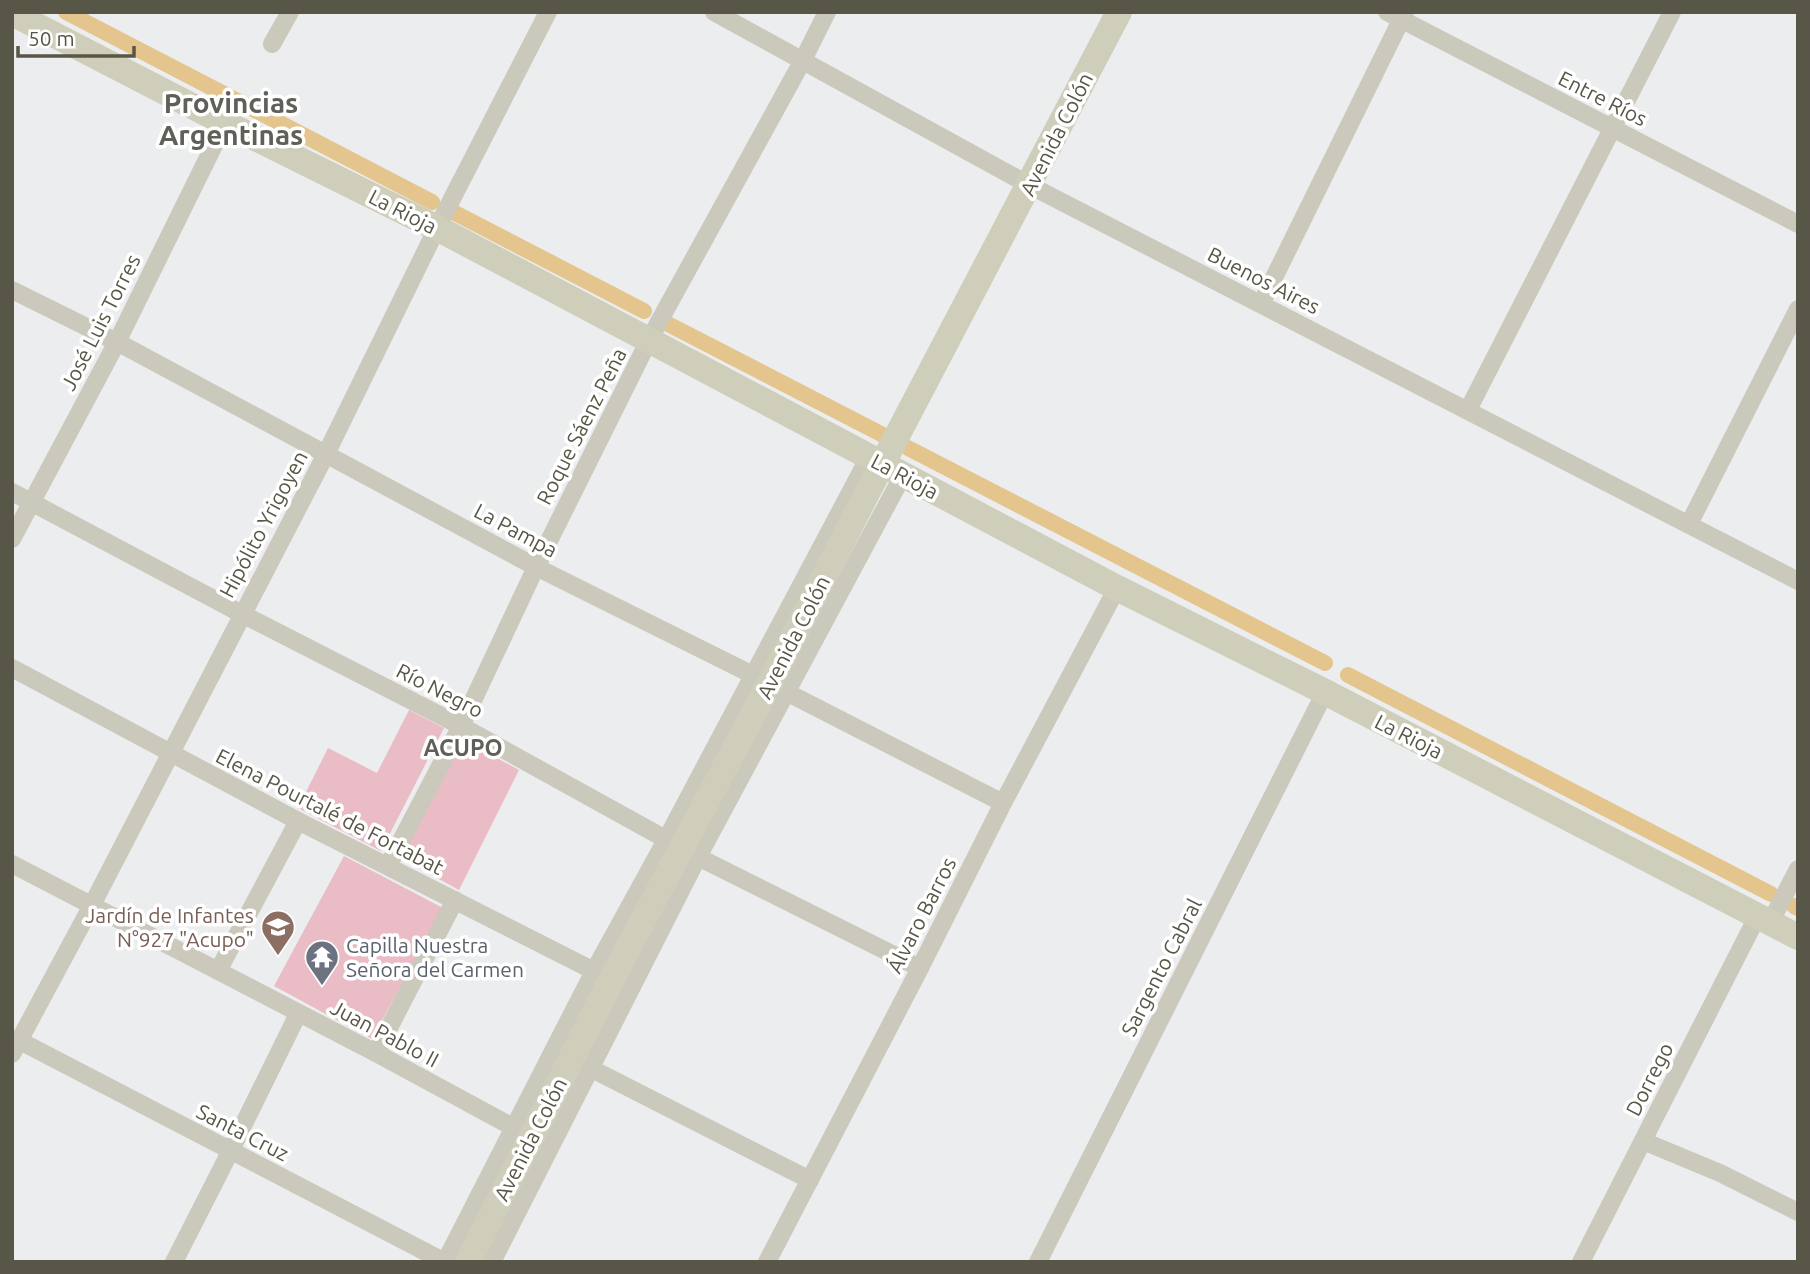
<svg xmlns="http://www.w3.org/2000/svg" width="1810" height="1274" viewBox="0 0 1810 1274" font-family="Ubuntu,sans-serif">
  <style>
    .green { fill: #eabcc5 }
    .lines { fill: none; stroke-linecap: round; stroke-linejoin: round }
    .canal { stroke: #e4c58d; stroke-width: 16 }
    .street { stroke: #cac9bb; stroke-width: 18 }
    .secondary { stroke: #cfcebb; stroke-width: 26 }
    .labels { text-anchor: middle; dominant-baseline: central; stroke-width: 7; stroke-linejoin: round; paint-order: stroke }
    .street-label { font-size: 21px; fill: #585646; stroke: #fff }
    .education-label { font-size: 21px; fill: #785e54; stroke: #fff; text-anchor: end }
    .worship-label { font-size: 21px; fill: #5b616d; stroke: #fff; text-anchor: start }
    .neighbourhood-label { font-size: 23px; font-weight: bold; fill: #606059; stroke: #fff }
    .district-label { font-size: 28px; font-weight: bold; fill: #606059; stroke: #fff }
  </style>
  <rect width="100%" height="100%" fill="#ecedef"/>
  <g class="green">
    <polygon points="409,710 444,728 381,851 298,808 328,748 377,773"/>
    <polygon points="462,739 519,770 459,890 401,858"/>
    <polygon points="344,856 443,908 372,1039 274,986"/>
  </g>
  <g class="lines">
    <g class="canal">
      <polyline points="66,12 432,202"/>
      <polyline points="455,213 644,311"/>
      <polyline points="666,323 883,435"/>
      <polyline points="908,448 1325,663"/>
      <polyline points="1348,675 1771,894"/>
      <polyline points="1794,906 1798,908"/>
    </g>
    <g class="street">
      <polyline points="714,12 1029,185 1798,581"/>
      <polyline points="1387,12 1798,224"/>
      <polyline points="272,44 290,12"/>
      <polyline points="12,290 117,342 536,567 753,675 1003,803"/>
      <polyline points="1261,304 1405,12"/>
      <polyline points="1468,410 1672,12"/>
      <polyline points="12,492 242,614 461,726 698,857 920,968"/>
      <polyline points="1689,524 1798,309"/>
      <polyline points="12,539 117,342 225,123"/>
      <polyline points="12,668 298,821 602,975"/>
      <polyline points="12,864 376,1053 522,1132"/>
      <polyline points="388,866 461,726 536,567 649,340 803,60 827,12"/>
      <polyline points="1770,923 1798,869"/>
      <polyline points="218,971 298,821"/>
      <polyline points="20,1041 445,1262"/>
      <polyline points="376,1053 455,900"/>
      <polyline points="12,1054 92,905 326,454 437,228 548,12"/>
      <polyline points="590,1068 810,1180"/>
      <polyline points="1643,1141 1720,1173 1798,1212"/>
      <polyline points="174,1262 230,1152 298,1014"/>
      <polyline points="445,1262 594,971 667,838 869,457"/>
      <polyline points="492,1262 698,857 903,475"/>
      <polyline points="767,1262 920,968 1003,803 1117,588"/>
      <polyline points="1038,1262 1325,692"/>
      <polyline points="1581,1262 1757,917"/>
    </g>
    <g class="secondary">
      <polyline points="12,13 225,123 437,228 1117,588 1325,692 1798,937"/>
      <polyline points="468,1262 611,980 770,683 867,493 1119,12"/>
    </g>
  </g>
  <defs>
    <g id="school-pin" transform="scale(1.75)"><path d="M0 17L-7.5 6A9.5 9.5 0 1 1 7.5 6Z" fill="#8d6e63" stroke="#fff"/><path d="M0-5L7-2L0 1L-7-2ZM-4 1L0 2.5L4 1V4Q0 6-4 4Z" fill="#fff"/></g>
    <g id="temple-pin" transform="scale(1.75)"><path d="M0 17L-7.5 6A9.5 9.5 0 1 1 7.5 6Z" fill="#6b7280" stroke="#fff"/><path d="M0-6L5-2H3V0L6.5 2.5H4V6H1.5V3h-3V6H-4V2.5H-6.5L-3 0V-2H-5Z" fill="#fff"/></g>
  </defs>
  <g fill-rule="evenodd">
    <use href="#school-pin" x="278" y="927"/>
    <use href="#temple-pin" x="322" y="957"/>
  </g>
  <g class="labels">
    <g class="street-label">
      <text transform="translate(1603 98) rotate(27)">Entre Ríos</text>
      <text transform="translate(1056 134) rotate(-63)">Avenida Colón</text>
      <text transform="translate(403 211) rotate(27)">La Rioja</text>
      <text transform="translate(1264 280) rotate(27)">Buenos Aires</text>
      <text transform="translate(100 322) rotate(-63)">José Luis Torres</text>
      <text transform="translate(581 426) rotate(-63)">Roque Sáenz Peña</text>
      <text transform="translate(905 476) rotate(28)">La Rioja</text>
      <text transform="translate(263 524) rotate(-62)">Hipólito Yrigoyen</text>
      <text transform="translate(516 530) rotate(28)">La Pampa</text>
      <text transform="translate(793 637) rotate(-63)">Avenida Colón</text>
      <text transform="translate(440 690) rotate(27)">Río Negro</text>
      <text transform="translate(1409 736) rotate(27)">La Rioja</text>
      <text transform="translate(330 811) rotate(27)">Elena Pourtalé de Fortabat</text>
      <text transform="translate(921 915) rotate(-63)">Álvaro Barros</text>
      <text transform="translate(1161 967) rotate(-63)">Sargento Cabral</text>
      <text transform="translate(385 1033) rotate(28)">Juan Pablo II</text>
      <text transform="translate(1649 1079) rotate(-63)">Dorrego</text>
      <text transform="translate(243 1132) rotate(27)">Santa Cruz</text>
      <text transform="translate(530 1139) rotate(-63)">Avenida Colón</text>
    </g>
    <g class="education-label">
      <text x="254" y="915">Jardín de Infantes<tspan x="254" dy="24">N°927 "Acupo"</tspan></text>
    </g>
    <g class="worship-label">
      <text x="346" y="945">Capilla Nuestra<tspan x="346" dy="24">Señora del Carmen</tspan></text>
    </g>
    <g class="neighbourhood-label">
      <text x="463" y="747">ACUPO</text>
    </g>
    <g class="district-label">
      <text x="231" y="102">Provincias<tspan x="231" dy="32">Argentinas</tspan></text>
    </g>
  </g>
  <rect width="1810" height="1274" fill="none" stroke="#585646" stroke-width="28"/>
  <path d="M18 46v10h116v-10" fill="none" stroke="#585646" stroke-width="3.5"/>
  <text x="28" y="46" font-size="21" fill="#585646" stroke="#ffffff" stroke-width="5" paint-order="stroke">50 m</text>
</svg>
